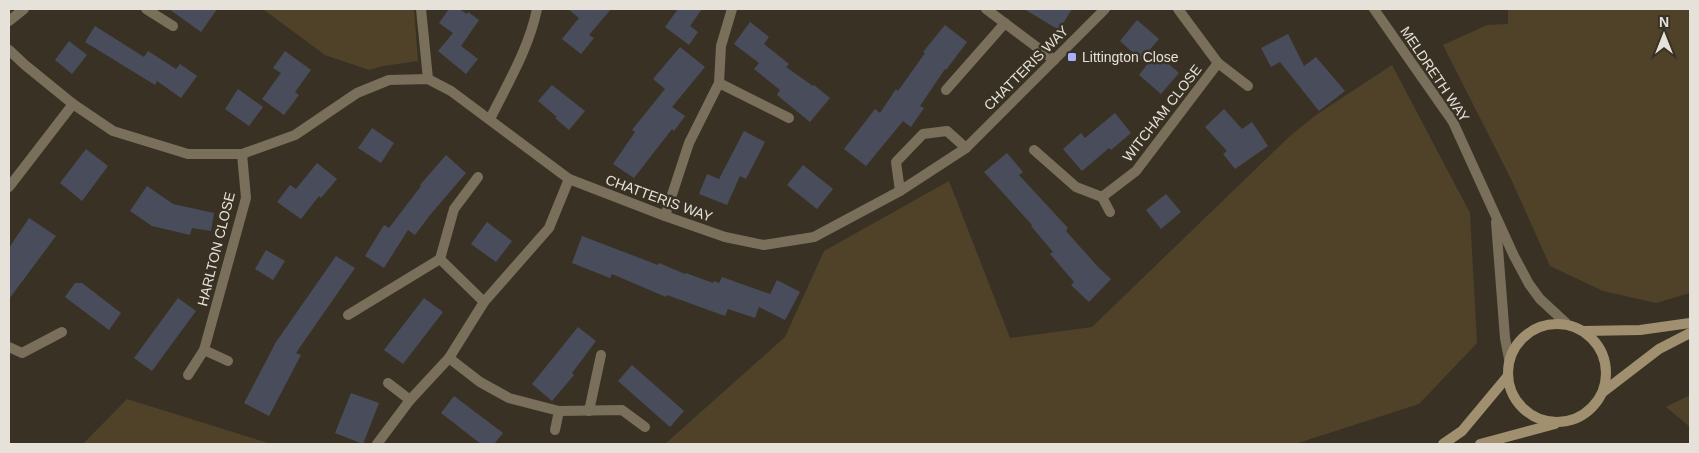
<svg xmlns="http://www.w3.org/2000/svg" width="1699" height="453" viewBox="0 0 1699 453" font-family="Arial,sans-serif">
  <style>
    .green { fill: #4f4228 }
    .building { fill: #494c5b }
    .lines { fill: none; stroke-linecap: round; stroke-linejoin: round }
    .minor { stroke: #796f5b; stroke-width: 10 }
    .tertiary { stroke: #796f5b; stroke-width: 10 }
    .secondary { stroke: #a09070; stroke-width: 10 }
    .poi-dot { fill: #a8b0fc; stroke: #393224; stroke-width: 2 }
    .labels { text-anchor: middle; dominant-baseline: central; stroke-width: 5; stroke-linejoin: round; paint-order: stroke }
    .poi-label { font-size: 14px; fill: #e6e2d9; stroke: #393224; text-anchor: start }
    .street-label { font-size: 14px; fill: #e6e2d9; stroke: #393224 }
  </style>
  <rect width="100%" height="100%" fill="#393224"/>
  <g class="green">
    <polygon points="263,9 414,9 418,61 383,66 369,70 325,55"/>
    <polygon points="1508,9 1690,9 1690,293 1656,303 1603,291 1550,266 1511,179 1443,45 1487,25 1508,24"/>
    <polygon points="1392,65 1470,213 1477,343 1419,404 1295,444 665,444 785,337 824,251 949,181 1010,338 1092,327 1290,136 1316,115"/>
    <polygon points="1690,395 1690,427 1666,407"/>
    <polygon points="127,399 271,444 83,444"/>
  </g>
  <g class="building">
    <polygon points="169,9 217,9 201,32"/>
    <polygon points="449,9 459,9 467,14 468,12 479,20 461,46 478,59 466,74 438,51 453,33 439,23"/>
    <polygon points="568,9 611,9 589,35 594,38 581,54 562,39 579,18"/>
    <polygon points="678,9 702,9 690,26 698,32 689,45 665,27"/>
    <polygon points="1024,9 1072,9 1059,30"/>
    <polygon points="1137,20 1159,39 1141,60 1120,41"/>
    <polygon points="750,22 769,37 764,44 789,64 786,67 813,86 814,85 830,98 810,122 777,95 780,90 754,69 759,63 734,44"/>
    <polygon points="945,25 967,42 946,70 945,69 920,106 924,108 911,127 903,121 866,166 844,149 875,109 880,113 896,89 898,91 925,53 923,52"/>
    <polygon points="95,26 144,57 148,51 176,69 180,64 197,76 181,98 157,81 155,85 85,42"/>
    <polygon points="1288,34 1304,66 1316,57 1345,91 1319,111 1280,62 1271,67 1261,48"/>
    <polygon points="69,41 87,55 72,74 55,60"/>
    <polygon points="680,47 705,67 672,107 685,116 674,131 672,129 634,178 613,164 635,132 632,130 665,89 653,79"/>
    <polygon points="285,51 311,70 295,92 299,95 284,115 262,99 281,73 273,68"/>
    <polygon points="1156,53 1179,73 1161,94 1139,75"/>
    <polygon points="552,85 585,111 569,130 555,118 557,117 538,101"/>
    <polygon points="238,89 263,107 249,126 225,109"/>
    <polygon points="1224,109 1242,129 1252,122 1268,146 1235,169 1223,154 1227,151 1205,127"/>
    <polygon points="1115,113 1131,133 1111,150 1109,148 1082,171 1063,149 1081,133 1085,138"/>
    <polygon points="372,128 394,143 381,163 358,148"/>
    <polygon points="744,131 765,142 746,179 740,176 727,205 699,194 707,174 719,179"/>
    <polygon points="86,149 108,166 82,201 60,183"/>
    <polygon points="1007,153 1023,172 1019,175 1068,228 1066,231 1098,267 1111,279 1089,302 1071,285 1074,282 1050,254 1053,252 1031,226 1032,225 984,172"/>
    <polygon points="446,155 466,173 430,215 415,235 408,230 384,268 365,256 384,225 389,228 421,186 420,185"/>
    <polygon points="317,163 337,179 321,198 319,196 301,219 277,202 290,185 296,189"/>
    <polygon points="803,165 833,189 817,209 787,185"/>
    <polygon points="147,186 173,204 214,213 211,231 192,228 190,235 152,226 130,211"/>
    <polygon points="1166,194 1181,212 1161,229 1146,210"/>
    <polygon points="29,218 56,236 9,299 9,248"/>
    <polygon points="487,222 512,241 496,262 471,244"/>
    <polygon points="582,236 658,265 659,263 685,274 686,273 713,283 714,281 719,283 722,277 770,294 777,280 800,292 785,320 759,307 755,318 728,309 725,316 667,295 666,297 612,274 610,278 572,263"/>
    <polygon points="266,250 285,261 273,280 255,269"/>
    <polygon points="336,256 355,268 296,353 301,355 269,416 244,403 276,342"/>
    <polygon points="75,283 82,283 121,313 109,330 65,297"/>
    <polygon points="178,298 196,311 152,371 134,358"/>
    <polygon points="424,298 443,312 403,364 384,350"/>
    <polygon points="578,327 596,341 572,373 574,375 552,401 532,384"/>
    <polygon points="632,365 684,411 670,427 618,381"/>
    <polygon points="351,393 379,403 363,444 335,433"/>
    <polygon points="454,396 503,433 494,444 481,444 441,413"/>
  </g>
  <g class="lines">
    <g class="minor">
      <polyline points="146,9 173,26"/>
      <polyline points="421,9 428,79"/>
      <polyline points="986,9 1054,60"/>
      <polyline points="1178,9 1218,63 1248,86"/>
      <polyline points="9,21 24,9"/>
      <polyline points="9,50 25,65 73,104 113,131 188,154 242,154 295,135 357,93 389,80 428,79 451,91 569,179 665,216 725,237 764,245 814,237 900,191 966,148 1105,9"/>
      <polyline points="719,83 789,118"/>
      <polyline points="946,90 1005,23"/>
      <path d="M490,119C508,83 529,48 537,9"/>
      <polyline points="1034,150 1076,187 1102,197 1136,171 1218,63"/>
      <polyline points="478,177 454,209 440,259 484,302"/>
      <polyline points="9,187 73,104"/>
      <polyline points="900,191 896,162 923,134 947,131 966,148"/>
      <polyline points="1102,197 1110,212"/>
      <polyline points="665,216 689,143 719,83 721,46 732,9"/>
      <polyline points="348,315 440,259"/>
      <polyline points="9,347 22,353 62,332"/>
      <polyline points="449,358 480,382 509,398 559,411 622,410 645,427"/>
      <polyline points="228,361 204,350 246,198 242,154"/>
      <polyline points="188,375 204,350"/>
      <polyline points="388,383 410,400 449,358 484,302 549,228 569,179"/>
      <polyline points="589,411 601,355"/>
      <polyline points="555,430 559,411"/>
      <polyline points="377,444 410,400"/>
    </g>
    <g class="tertiary">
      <polyline points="1374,9 1453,122 1514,256 1529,284 1540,299 1566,323"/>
      <polyline points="1496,222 1505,338 1509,359"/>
    </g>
    <g class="secondary">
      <circle cx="1557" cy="373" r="49"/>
      <polyline points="1584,331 1640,330 1690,323"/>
      <polyline points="1603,392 1659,349 1690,333"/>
      <polyline points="1443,444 1462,431 1507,377"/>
      <polyline points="1480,444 1555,424"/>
    </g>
  </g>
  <rect class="poi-dot" x="1067" y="52" width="10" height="10" rx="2.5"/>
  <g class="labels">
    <g class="poi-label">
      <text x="1082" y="57">Littington Close</text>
    </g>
    <g class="street-label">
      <text transform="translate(1026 68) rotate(-45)">CHATTERIS WAY</text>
      <text transform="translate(1435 74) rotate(56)">MELDRETH WAY</text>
      <text transform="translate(1162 113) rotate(-52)">WITCHAM CLOSE</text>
      <text transform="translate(659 198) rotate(20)">CHATTERIS WAY</text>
      <text transform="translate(216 249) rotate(-76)">HARLTON CLOSE</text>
    </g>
  </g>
  <rect width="1699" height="453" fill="none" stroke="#e6e2d9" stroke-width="20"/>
  <g transform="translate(1664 35)" stroke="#393224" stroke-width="4" paint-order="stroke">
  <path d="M0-4L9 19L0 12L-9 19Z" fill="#e6e2d9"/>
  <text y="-8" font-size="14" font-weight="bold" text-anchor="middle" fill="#e6e2d9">N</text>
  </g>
</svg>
